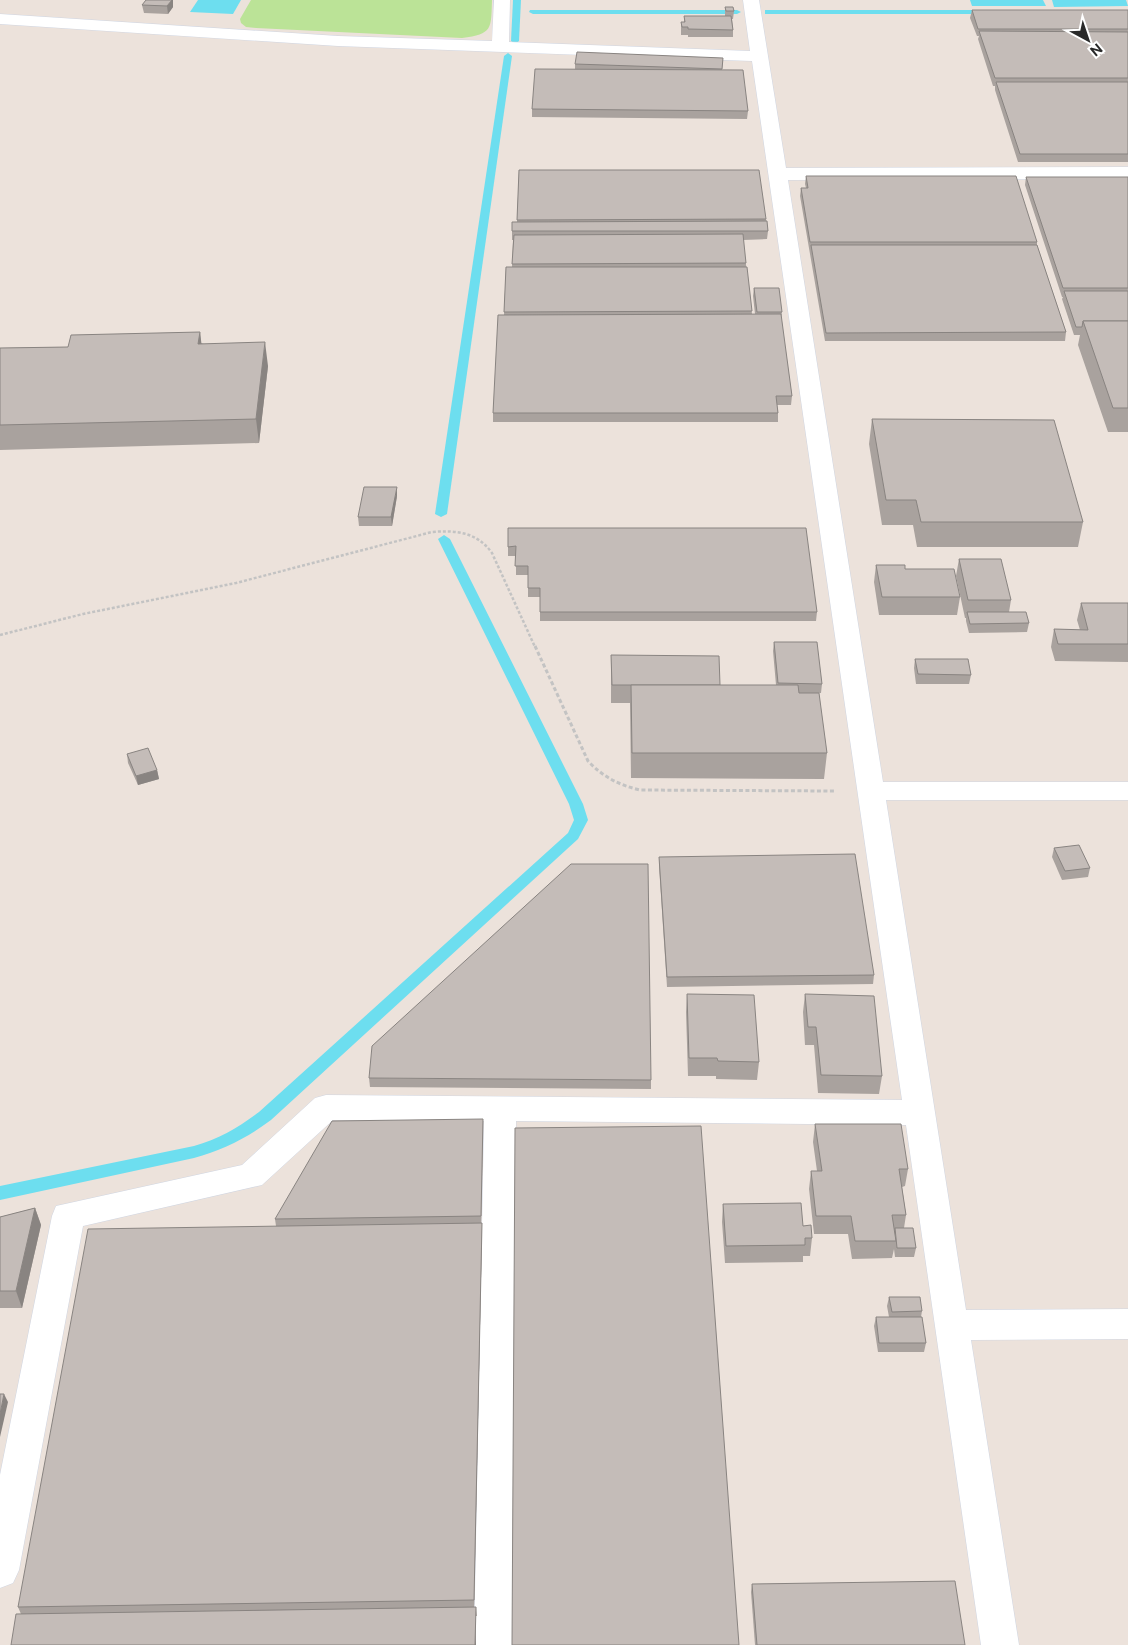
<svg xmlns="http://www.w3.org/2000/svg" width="1128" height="1645" viewBox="0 0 1128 1645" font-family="'Public Sans',sans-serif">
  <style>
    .green { fill: #bbe397 }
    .water { fill: #6ddeef }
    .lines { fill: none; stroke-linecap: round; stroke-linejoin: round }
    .stream { fill: #6ddeef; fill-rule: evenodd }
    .minor-casing { stroke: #d0d6e2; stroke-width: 1 }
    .path-far1 { stroke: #c3c3c3; stroke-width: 2.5; stroke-dasharray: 3 2; stroke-linecap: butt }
    .path { stroke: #c3c3c3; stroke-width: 3; stroke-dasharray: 4 2.5; stroke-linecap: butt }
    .minor { fill: #fff; fill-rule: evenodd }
    .wall { fill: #a9a29e }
    .shaded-wall { fill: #898481 }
    .building { fill: #c4bcb8; stroke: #898481 }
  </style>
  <rect width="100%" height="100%" fill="#ece2db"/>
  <path class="green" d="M251,0H492C491,29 493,34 462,38L256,28L246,27L241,23L240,19Z"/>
  <g class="water">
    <polygon points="198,0 241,0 233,14 190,12"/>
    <polygon points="970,0 1043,0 1046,6 972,6"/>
    <polygon points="1052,0 1126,0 1128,6 1054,7"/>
  </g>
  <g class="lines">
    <g class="stream">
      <polygon points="513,0 521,0 519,41 515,44 511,41"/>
      <polygon points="530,10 737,10 741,12 737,14 533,14 529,12"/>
      <polygon points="765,10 990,10 994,12 990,14 765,14"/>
      <polygon points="508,53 512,56 447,514 441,517 435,514 504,56"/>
      <path d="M444,535L450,539L583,804L588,820L578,839L271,1120C247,1138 223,1150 194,1158L0,1200V1186L194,1146C219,1139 239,1127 259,1112L568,833L574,820L569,804L438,539Z"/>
    </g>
    <g class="minor-casing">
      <polygon id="minor" points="494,0 510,0 509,42 750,51 743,0 759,0 786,168 1128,167 1128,179 788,180 883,782 1128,782 1128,800 886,800 966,1310 1128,1309 1128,1339 971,1340 1019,1645 981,1645 906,1125 516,1121 512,1645 474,1645 484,1121 333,1120 262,1185 83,1226 19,1570 13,1583 0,1588 0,1475 52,1216 56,1206 242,1165 315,1098 326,1095 902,1100 752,61 338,46 0,24 0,14 338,36 492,41"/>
    </g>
    <path class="path-far1" d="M0,635L83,614L236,583L432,532C456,530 477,532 492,553L535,647"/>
    <path class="path" d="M535,646L588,761C603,777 619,785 640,790L834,791"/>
    <use href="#minor" class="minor"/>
  </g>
  <g class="wall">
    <polygon points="146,0 173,0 173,7 168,14 144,13 142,5"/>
    <polygon points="725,7 734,11 733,19 732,19 733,30 733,37 688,37 688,35 681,35 681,22 684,22 684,16 725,16"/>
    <polygon points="972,10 1128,10 1128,162 1018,162 995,90 995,86 993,86 978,39 979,36 977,36 970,18"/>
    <polygon points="723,58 722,70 748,111 747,119 532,117 532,109 575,69 575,64"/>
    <polygon points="519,170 766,219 768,231 767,239 743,240 752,314 755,314 753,296 754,288 782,312 781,319 792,396 791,405 777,405 778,413 778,422 493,422 493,413 504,315 506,267 512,267 513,240 512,240 512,231 517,222"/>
    <polygon points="806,176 1037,242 1037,245 1066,332 1065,341 825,341 800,196 801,188 806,188 805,184"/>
    <polygon points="1026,177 1128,177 1128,432 1108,432 1078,345 1080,335 1074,335 1062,299 1063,297 1062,297 1025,185"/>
    <polygon points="200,332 201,343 268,366 259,443 0,450 0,348 68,347"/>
    <polygon points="872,419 1083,522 1078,547 917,547 913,525 882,525 869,444"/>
    <polygon points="397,496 392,526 359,526 358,517"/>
    <polygon points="508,528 817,612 816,621 540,621 540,597 528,597 528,575 516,575 516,556 508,556"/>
    <polygon points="959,559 1011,600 1009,612 1029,623 1027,632 969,633 966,621 966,618 965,618 956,576"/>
    <polygon points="876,565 905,569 960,597 957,615 879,615 874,582"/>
    <polygon points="1081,603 1128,603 1128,662 1055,661 1051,647 1054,629 1080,630 1077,620"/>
    <polygon points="774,642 822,684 821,693 799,693 827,753 824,779 631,778 630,703 611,703 611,655 720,685 776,685 773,651"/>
    <polygon points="915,659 971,675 969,684 916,684 914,668"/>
    <polygon points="127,754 157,770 159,779 138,785 128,763"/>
    <polygon points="1054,848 1090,868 1088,877 1062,880 1052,857"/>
    <polygon points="659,857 874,975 873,984 667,987 659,866"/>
    <polygon points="687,994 759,1062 757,1080 716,1079 716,1076 688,1076 686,1012"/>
    <polygon points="805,994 882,1076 879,1094 818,1093 814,1045 805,1045 803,1012"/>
    <polygon points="369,1078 651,1080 651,1089 370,1087"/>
    <polygon points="483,1119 481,1223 482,1232 474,1607 476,1607 477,1616 21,1614 18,1607 276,1226 275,1219"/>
    <polygon points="815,1124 908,1169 905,1186 902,1187 906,1215 904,1228 916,1248 914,1257 895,1257 894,1249 892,1258 852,1259 848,1234 814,1234 809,1189 811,1171 817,1171 813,1142"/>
    <polygon points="723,1204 803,1226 812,1238 810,1256 803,1256 803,1262 725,1263 722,1222"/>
    <polygon points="35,1208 41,1225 22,1308 0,1308 0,1217"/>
    <polygon points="889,1297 922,1311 921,1317 926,1343 924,1352 878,1352 874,1326 876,1317 889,1317 887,1306"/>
    <polygon points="752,1584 965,1645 755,1645 751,1592"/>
  </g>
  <g class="shaded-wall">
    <polygon points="172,0 173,0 173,7 168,14 167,6"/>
    <polygon points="200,332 203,356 198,344"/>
    <polygon points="265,342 268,366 259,443 256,419"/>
    <polygon points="397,487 397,496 392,526 391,517"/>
    <polygon points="157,770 159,779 138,785 136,776"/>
    <polygon points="483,1119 483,1128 481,1226 481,1216"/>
    <polygon points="35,1208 41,1225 22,1308 16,1291"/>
    <polygon points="482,1223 482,1232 474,1609 474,1600"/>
    <polygon points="4,1394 8,1402 0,1437 0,1414"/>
    <polygon points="476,1607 476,1645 475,1645"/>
  </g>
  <g class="building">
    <polygon points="146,0 172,0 167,6 142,5"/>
    <polygon points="725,7 733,7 734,11 726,11"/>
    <polygon points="972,10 1128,10 1128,29 978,29"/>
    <polygon points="684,16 731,16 733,30 688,29 688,27 682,27 681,22 685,22"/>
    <polygon points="979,31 1128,32 1128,78 995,78"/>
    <polygon points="577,52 723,58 722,69 575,64"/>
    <polygon points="535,69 743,70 748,111 532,109"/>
    <polygon points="996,82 1128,82 1128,154 1020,154"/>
    <polygon points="519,170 759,170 766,219 517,220"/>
    <polygon points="806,176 1016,176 1037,242 810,242 801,188 808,188"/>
    <polygon points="1026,177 1128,177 1128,288 1063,288"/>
    <polygon points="767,221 768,231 512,231 512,222"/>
    <polygon points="743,234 746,263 512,264 514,235"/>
    <polygon points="811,245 1037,245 1066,332 826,333"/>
    <polygon points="506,267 747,267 752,311 504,312"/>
    <polygon points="754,288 779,288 782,312 757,312"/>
    <polygon points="1064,291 1128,291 1128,321 1083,321 1082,327 1076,327"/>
    <polygon points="781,314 792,396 776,396 778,413 493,413 498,315"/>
    <polygon points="1083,321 1128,321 1128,408 1113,408"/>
    <polygon points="200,332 198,344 265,342 256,419 0,425 0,348 68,347 71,335"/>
    <polygon points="872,419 1054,420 1083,522 921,522 916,500 886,500"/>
    <polygon points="364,487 397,487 391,517 358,517"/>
    <polygon points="508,528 806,528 817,612 540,612 540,588 528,588 528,566 515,566 516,546 508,547"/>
    <polygon points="959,559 1001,559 1011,600 968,600"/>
    <polygon points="876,565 905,565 905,569 954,569 960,597 882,597"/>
    <polygon points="1081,603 1128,603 1128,644 1058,644 1054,629 1088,630"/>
    <polygon points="967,612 1026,612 1029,623 970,624"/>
    <polygon points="774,642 817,642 822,684 778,683"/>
    <polygon points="611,655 719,656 720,685 612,685"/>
    <polygon points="915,659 968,659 971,675 918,674"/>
    <polygon points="631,685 798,685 799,693 819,693 827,753 632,753"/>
    <polygon points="148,748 157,770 136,776 127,754"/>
    <polygon points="1079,845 1090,868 1065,871 1054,848"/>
    <polygon points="855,854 874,975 667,977 659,857"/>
    <polygon points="571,864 648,864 651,1080 369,1078 372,1046"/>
    <polygon points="687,994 754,995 759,1062 718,1061 717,1058 689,1058"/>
    <polygon points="805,994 874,996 882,1076 821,1075 816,1027 808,1027"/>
    <polygon points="483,1119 481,1216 275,1219 332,1121"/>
    <polygon points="815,1124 901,1124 908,1169 899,1169 906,1215 892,1215 896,1241 855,1241 851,1216 816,1216 811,1171 822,1171"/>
    <polygon points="701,1126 739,1645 512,1645 515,1128"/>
    <polygon points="801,1203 803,1226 811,1225 812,1238 805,1238 805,1245 726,1246 723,1204"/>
    <polygon points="35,1208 16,1291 0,1291 0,1217"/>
    <polygon points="482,1223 474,1600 18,1607 88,1229"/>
    <polygon points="895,1228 913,1228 916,1248 897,1248"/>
    <polygon points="889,1297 920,1297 922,1311 892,1312"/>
    <polygon points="876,1317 922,1317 926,1343 879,1343"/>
    <polygon points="0,1394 4,1394 0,1414"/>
    <polygon points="955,1581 965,1645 757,1645 752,1584"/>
    <polygon points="476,1607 475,1645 11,1645 16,1614"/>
  </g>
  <g transform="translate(1088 40) rotate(140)" stroke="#ffffff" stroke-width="4" paint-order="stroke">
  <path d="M0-4L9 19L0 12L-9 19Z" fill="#292929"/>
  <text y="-8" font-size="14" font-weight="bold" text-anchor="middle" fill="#292929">N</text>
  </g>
</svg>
